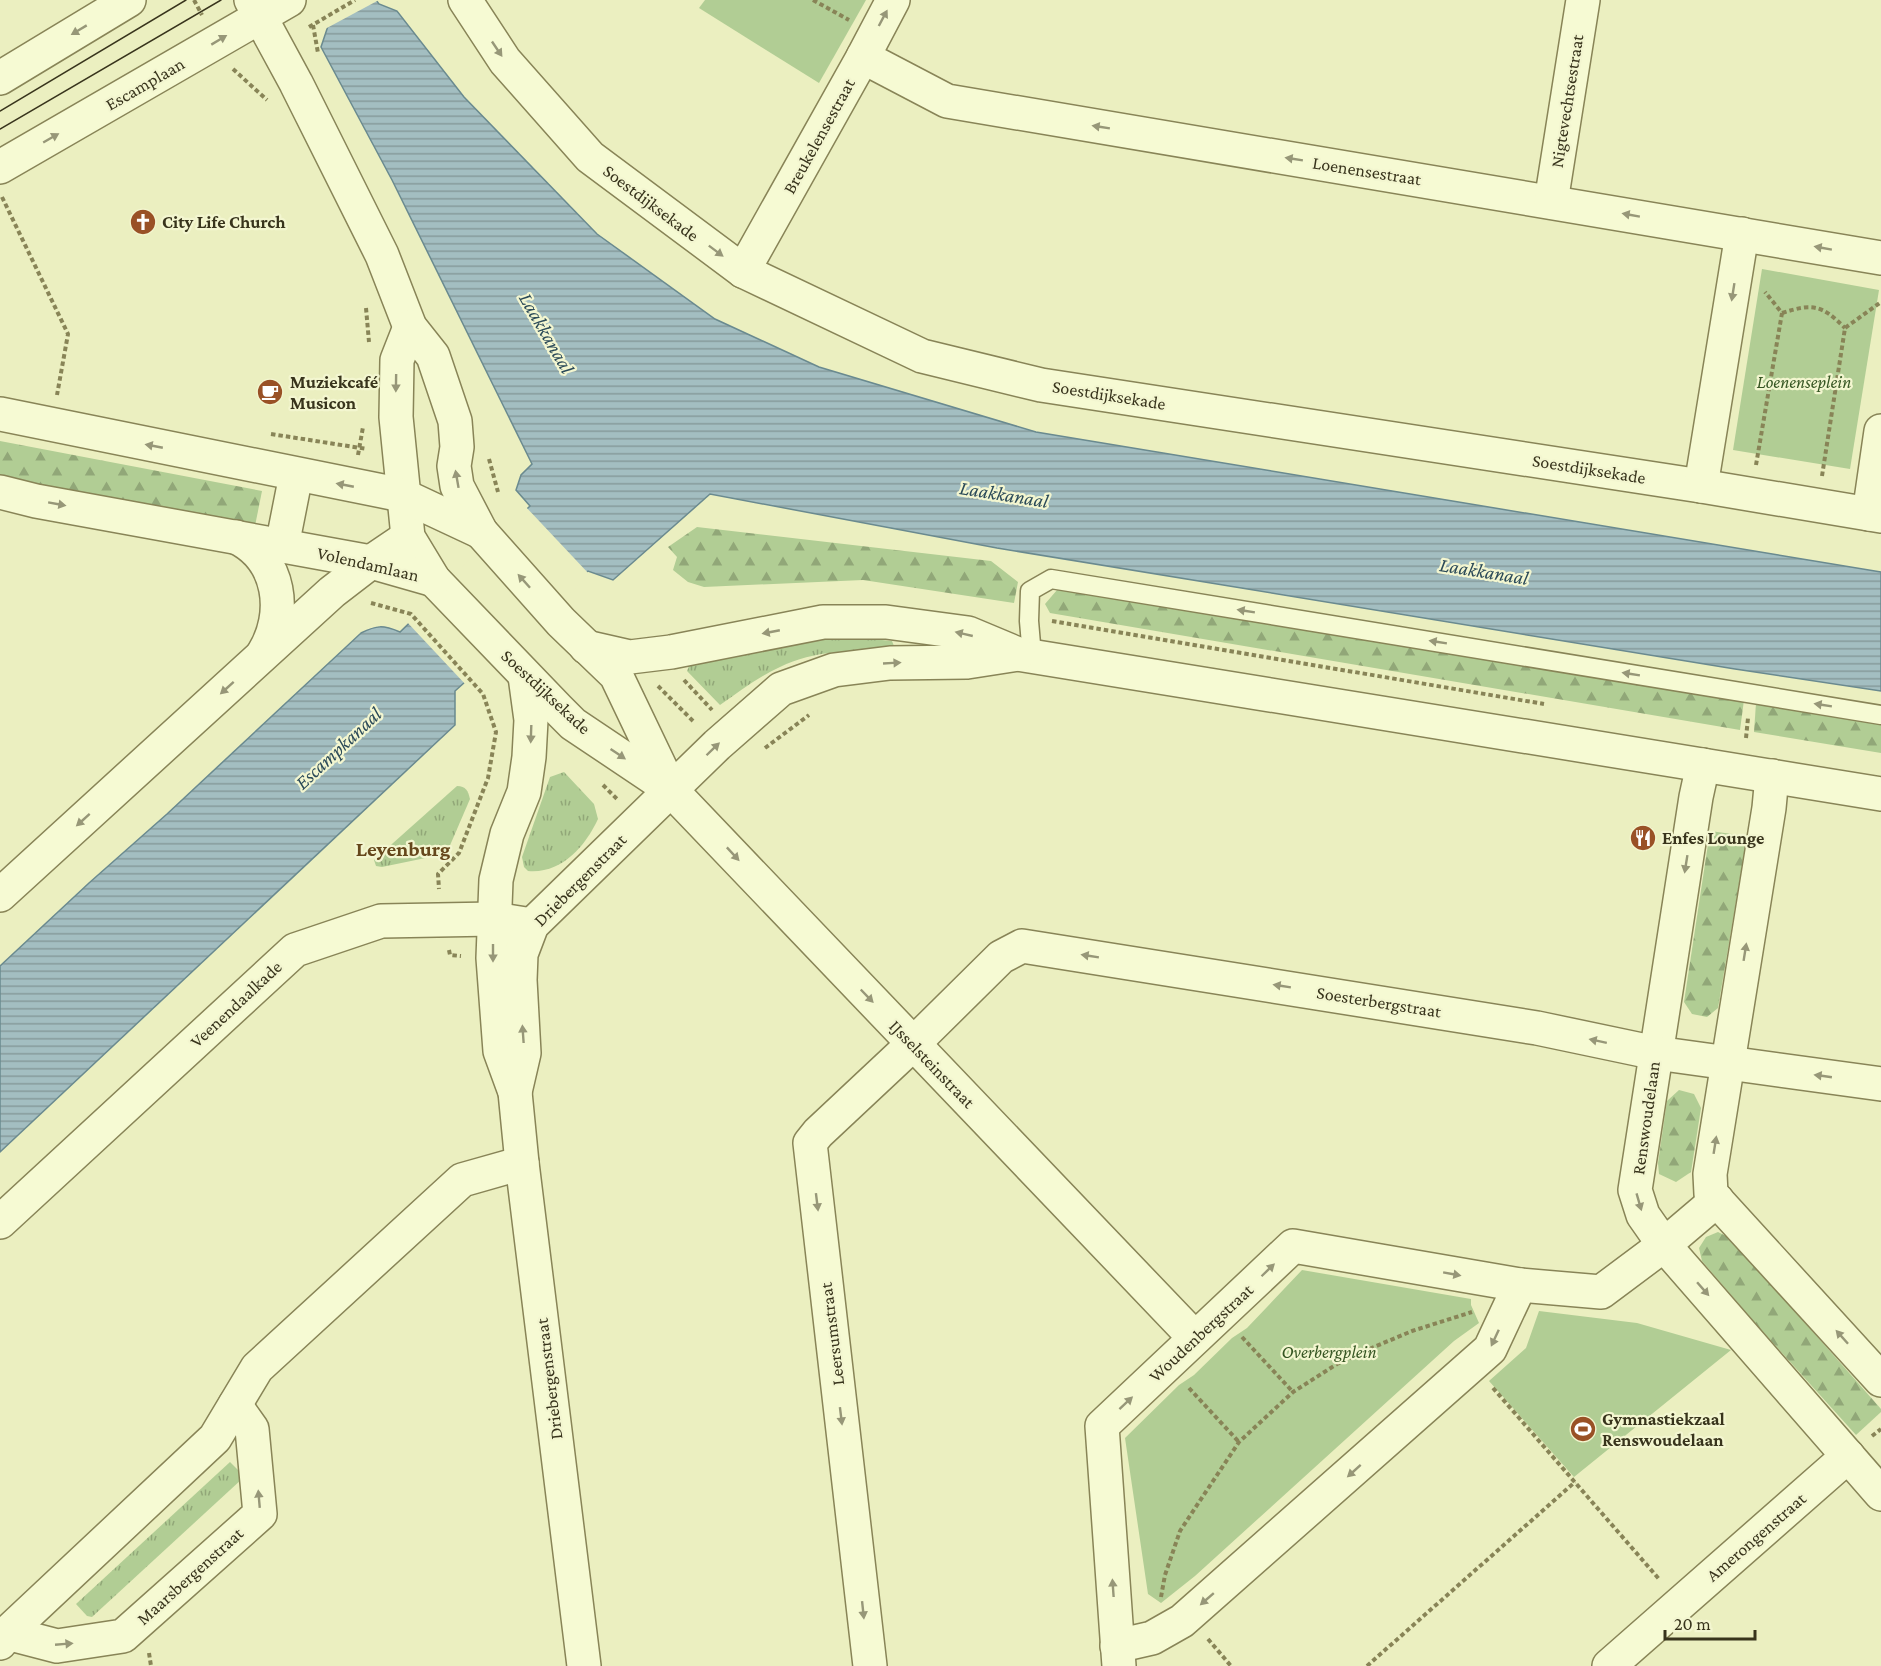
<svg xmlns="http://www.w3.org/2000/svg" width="1881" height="1666" viewBox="0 0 1881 1666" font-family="'Crimson Pro',serif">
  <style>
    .grass { fill: url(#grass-tufts) }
    .forest { fill: url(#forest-firs) }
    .park { fill: #b1cd94 }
    .water { fill: url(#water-rules); stroke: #6a8a8f; stroke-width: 1.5 }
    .pier { fill: #ebefc0 }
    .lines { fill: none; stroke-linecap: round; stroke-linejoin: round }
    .service-casing { stroke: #888457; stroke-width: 21 }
    .minor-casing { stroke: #888457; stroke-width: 36 }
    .tertiary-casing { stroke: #888457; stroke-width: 36 }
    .path { stroke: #888457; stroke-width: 4; stroke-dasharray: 4.5 3; stroke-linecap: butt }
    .service { stroke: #f6fad3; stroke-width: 18 }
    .minor { stroke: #f6fad3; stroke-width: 33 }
    .tertiary { stroke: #f6fad3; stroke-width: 33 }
    .tram { stroke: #38341c; stroke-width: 1.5 }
    .oneway { fill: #979778 }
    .labels { text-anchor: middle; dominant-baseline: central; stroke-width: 4.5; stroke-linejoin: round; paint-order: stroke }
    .street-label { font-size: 18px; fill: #38341c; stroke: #f3f6d0 }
    .poi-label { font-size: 18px; font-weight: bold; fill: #38341c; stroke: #f3f6d0; text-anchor: start }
    .park-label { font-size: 18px; font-style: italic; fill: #355522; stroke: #f3f6d0 }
    .water-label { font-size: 20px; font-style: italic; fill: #2b4a58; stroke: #f3f6d0 }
    .quarter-label { font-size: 21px; font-weight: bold; fill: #65471b; stroke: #f3f6d0 }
  </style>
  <defs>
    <pattern id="grass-tufts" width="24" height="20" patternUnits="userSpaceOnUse" patternTransform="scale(1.5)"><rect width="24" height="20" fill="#b1cd94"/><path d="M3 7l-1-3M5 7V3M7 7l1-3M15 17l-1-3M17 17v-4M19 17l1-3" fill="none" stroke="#91a778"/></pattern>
    <pattern id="forest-firs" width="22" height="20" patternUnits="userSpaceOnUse" patternTransform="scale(1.5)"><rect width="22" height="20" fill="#b1cd94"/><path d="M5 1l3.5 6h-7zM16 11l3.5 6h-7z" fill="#91a778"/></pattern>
    <pattern id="water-rules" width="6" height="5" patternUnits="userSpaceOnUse" patternTransform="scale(1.5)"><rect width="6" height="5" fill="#a3bec1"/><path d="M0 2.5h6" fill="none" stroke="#869b9c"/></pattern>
  </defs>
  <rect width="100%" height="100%" fill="#ebefc0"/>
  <g class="grass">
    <path d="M862,638L892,641L894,646L891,649C853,651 814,650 780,667C758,677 739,692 720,705L687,671L689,666L726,652L805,639Z"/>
    <path d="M564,772L594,804L598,819C585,847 561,874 528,871L524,867L522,857L550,777Z"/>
    <path d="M457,786C466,786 468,791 470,799L448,850L440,855L382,867L376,866L374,860Z"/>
    <polygon points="230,1462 243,1475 242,1479 92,1617 87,1616 76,1604"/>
  </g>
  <g class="forest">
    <polygon points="0,441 262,491 255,526 0,477"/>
    <polygon points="697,527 991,561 1018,582 1014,603 863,580 704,587 688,582 673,570 677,557 668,547"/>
    <polygon points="1066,589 1744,700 1740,730 1050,613 1045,604 1057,590"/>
    <polygon points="1756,703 1881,723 1881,753 1754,732"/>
    <polygon points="1710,831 1747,836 1718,1008 1707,1017 1692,1014 1684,1002"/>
    <polygon points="1679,1090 1694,1094 1701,1108 1691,1172 1676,1182 1659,1174 1658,1163 1667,1101"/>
    <polygon points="1718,1232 1730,1238 1881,1409 1881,1412 1856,1435 1756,1324 1702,1261 1699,1248 1706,1237"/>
  </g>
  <g class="park">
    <polygon points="705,0 866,0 819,83 699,8"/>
    <polygon points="1762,269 1879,290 1850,469 1733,450"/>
    <polygon points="1302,1270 1471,1299 1471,1305 1479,1323 1454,1341 1195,1576 1161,1603 1148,1594 1125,1438 1179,1385 1194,1375 1232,1338 1247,1328"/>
    <polygon points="1539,1311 1637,1323 1731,1350 1574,1477 1489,1381 1526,1348"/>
  </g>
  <path class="water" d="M376,0L379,4L397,11L464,97L597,234L715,319L819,367L1036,432L1881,572V691L1735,669L997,548L710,494L613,580L588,571L455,691V725L0,1152V966L89,883L167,814L361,633C377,625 383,625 400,632L530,506L516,490L521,475L532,464L392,180L321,47L329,23Z"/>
  <g class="pier">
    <polygon points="315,0 379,0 325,29 326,23"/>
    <polygon points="525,506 590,575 466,685 406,621"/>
  </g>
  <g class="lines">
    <g class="service-casing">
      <polyline id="service" points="1032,656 1029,621 1030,591 1051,579 1881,715"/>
    </g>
    <g class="minor-casing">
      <g id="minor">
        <polyline points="465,0 505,61 590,157 743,271 922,356 1041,385 1701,486 1881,516"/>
        <polyline points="863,57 947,101 1881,258"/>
        <polyline points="1551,202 1583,0"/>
        <polyline points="743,271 863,57 893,0"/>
        <polyline points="1701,486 1742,234"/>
        <polyline points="1869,514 1881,431"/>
        <path d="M236,537C281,559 288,614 263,654"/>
        <polyline points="282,546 296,475"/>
        <polyline points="1703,765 1696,797 1635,1190 1643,1215 1664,1245 1881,1494"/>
        <polyline points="1772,776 1769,808 1710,1174 1711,1194 1881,1380"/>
        <polyline points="671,790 1194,1337"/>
        <polyline points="0,895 332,592 371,562 408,537"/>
        <polyline points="0,1222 295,950 381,921 494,919 532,925"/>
        <polyline points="7,1633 57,1646 123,1636 260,1514 252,1429 235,1405"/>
        <polyline points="0,1643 7,1633 215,1438 257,1368 462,1180 522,1163"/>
        <polyline points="1117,1646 1152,1638 1182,1621 1490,1349 1520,1285"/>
        <polyline points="870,1666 810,1143 818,1133 913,1044 1001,957 1022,946 1537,1028 1656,1053 1881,1084"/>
        <polyline points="1119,1666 1102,1426 1293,1246 1520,1285 1601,1292 1664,1245 1717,1200"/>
        <polyline points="1609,1666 1848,1456"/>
      </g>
    </g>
    <g class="tertiary-casing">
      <g id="tertiary">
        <polyline points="251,0 296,83 382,255 410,327 433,356 455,421 457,447 454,466 457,486 481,532 561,622 616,675 671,790"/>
        <polyline points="0,78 129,0"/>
        <polyline points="0,167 289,0"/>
        <polyline points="410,327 397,360 396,417 408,537 434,580 558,709 573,724 670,789"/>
        <polyline points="0,414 402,495 481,532"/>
        <polyline points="0,492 36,501 371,562 434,580"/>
        <polyline points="586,647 630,657 671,652 823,622 886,622 968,633 1018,654 1881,794"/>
        <polyline points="525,676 531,720 529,757 524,792 507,834 496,880 493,958 500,1051 515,1092 522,1163 584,1666"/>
        <polyline points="515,1092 524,1053 520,980 521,954 532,925 717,745 781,689 834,670 890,663 967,662 1018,654"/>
      </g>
    </g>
    <g class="path">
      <polyline points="194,0 202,15"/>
      <polyline points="813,0 849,20"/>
      <polyline points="313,25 318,53"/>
      <polyline points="309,27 355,0"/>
      <polyline points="233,69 267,100"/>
      <polyline points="2,197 68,334 57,395"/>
      <polyline points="366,308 369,342"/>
      <path d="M1782,313C1813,303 1822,305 1845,328"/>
      <polyline points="271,434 367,449"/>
      <polyline points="358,455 363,427"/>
      <polyline points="489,459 498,492"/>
      <polyline points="1756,465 1782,313 1765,292"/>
      <polyline points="1822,476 1845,328 1881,302"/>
      <polyline points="371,603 411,614 483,694 496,732 488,778 459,853 438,874 439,889"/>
      <polyline points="1052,621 1544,704"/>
      <polyline points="684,680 712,710"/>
      <polyline points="658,686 695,723"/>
      <polyline points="1746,738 1748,718"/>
      <polyline points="765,748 809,715"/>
      <polyline points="603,785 617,799"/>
      <polyline points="449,950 450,955 461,956"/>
      <polyline points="1242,1337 1293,1392"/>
      <polyline points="1189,1388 1239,1442"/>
      <polyline points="1493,1388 1659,1579"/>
      <polyline points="1872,1436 1881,1429"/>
      <polyline points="1161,1597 1165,1575 1180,1531 1199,1502 1239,1442 1293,1392 1337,1364 1374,1347 1412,1331 1472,1312"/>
      <polyline points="1208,1639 1231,1666"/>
      <polyline points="149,1653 151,1666"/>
      <polyline points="1367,1666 1575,1482"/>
    </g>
    <use href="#service" class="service"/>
    <use href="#minor" class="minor"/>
    <use href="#tertiary" class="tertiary"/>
    <g class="tram">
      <polyline points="0,111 186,0"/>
      <polyline points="0,129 221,0"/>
    </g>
  </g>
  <defs><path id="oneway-solid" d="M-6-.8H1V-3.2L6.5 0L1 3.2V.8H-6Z" transform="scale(1.5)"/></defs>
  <g class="oneway">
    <use href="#oneway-solid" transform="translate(883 18) rotate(-62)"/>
    <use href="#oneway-solid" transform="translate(79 30) rotate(149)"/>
    <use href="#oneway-solid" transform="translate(219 40) rotate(-31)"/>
    <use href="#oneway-solid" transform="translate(497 49) rotate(56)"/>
    <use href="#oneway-solid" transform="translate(1101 127) rotate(-171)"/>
    <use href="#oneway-solid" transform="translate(51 138) rotate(-30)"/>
    <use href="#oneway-solid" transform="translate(1294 159) rotate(-171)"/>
    <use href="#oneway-solid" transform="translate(1631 215) rotate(-170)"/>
    <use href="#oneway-solid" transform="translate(1823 248) rotate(-170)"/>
    <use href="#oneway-solid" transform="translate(716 251) rotate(37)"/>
    <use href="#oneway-solid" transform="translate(1733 292) rotate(99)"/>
    <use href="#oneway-solid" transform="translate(396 383) rotate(91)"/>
    <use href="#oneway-solid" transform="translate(154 446) rotate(-169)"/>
    <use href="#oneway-solid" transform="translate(457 479) rotate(-100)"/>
    <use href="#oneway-solid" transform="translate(345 485) rotate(-169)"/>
    <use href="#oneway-solid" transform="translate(57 504) rotate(10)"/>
    <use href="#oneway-solid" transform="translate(524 581) rotate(-132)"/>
    <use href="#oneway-solid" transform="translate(1246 611) rotate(-171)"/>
    <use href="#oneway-solid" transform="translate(771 632) rotate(169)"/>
    <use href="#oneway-solid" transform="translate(964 634) rotate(-167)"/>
    <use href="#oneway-solid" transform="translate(1438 642) rotate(-171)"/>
    <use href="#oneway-solid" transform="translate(892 663) rotate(-3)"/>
    <use href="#oneway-solid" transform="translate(1631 674) rotate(-171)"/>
    <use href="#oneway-solid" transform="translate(227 688) rotate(138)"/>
    <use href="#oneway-solid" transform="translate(1823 705) rotate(-171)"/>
    <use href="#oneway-solid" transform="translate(531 734) rotate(92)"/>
    <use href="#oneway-solid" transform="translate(713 749) rotate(-44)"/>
    <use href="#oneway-solid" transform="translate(618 754) rotate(34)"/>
    <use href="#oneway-solid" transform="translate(83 820) rotate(138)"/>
    <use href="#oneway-solid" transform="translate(733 854) rotate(47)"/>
    <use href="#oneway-solid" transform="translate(1686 864) rotate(99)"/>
    <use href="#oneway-solid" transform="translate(1745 952) rotate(-81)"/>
    <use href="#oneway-solid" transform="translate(493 953) rotate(90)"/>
    <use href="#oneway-solid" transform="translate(1090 956) rotate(-171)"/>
    <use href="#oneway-solid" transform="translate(1282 986) rotate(-171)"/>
    <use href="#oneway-solid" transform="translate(867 996) rotate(46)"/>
    <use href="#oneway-solid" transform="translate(523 1034) rotate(-94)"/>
    <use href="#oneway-solid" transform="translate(1598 1041) rotate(-168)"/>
    <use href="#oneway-solid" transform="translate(1823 1076) rotate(-172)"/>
    <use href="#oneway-solid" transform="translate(1715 1145) rotate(-81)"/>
    <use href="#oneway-solid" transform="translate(817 1202) rotate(83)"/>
    <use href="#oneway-solid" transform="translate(1639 1202) rotate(74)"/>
    <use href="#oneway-solid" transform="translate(1268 1270) rotate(-44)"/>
    <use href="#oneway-solid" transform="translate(1452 1274) rotate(10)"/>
    <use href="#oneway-solid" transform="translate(1703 1289) rotate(49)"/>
    <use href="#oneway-solid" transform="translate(1842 1337) rotate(-132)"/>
    <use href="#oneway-solid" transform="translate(1495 1338) rotate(115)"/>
    <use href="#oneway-solid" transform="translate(1126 1403) rotate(-43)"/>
    <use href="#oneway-solid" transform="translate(841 1416) rotate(83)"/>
    <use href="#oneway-solid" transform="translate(1354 1471) rotate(138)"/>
    <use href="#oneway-solid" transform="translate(259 1499) rotate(-95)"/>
    <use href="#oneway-solid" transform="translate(1113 1588) rotate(-94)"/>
    <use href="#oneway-solid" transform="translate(1207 1599) rotate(139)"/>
    <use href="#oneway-solid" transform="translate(863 1610) rotate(84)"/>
    <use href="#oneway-solid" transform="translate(64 1644) rotate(-5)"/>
  </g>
  <defs>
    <g id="church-disc" transform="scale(1.35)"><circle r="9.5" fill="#995126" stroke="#f3f6d0"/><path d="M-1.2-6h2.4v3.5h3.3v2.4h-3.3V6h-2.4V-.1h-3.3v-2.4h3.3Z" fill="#fff"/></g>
    <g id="cafe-disc" transform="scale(1.35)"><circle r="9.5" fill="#995126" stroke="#f3f6d0"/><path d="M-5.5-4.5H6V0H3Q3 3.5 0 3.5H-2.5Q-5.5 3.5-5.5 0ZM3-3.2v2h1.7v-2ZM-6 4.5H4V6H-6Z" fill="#fff"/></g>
    <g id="restaurant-disc" transform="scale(1.35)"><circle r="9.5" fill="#995126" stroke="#f3f6d0"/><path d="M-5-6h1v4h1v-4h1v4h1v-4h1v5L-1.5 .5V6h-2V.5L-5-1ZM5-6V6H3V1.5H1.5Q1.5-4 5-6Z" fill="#fff"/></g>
    <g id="stadium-disc" transform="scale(1.35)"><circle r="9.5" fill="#995126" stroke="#f3f6d0"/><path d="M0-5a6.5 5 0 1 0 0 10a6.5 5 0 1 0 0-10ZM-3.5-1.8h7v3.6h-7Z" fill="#fff"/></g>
  </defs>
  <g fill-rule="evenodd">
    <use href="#church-disc" x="143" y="222"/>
    <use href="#cafe-disc" x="270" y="392"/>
    <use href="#restaurant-disc" x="1643" y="838"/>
    <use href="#stadium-disc" x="1583" y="1429"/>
  </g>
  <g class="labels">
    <g class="street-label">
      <text transform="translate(145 84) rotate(-30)">Escamplaan</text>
      <text transform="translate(1567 101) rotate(-81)">Nigtevechtsestraat</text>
      <text transform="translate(819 136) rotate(-61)">Breukelensestraat</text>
      <text transform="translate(1367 171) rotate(9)">Loenensestraat</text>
      <text transform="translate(651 203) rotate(37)">Soestdijksekade</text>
      <text transform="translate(1109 395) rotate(9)">Soestdijksekade</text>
      <text transform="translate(1589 469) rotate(9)">Soestdijksekade</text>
      <text transform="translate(368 564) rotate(13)">Volendamlaan</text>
      <text transform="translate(546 692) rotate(43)">Soestdijksekade</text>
      <text transform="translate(580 880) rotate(-45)">Driebergenstraat</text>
      <text transform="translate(1379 1002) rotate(9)">Soesterbergstraat</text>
      <text transform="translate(236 1004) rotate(-43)">Veenendaalkade</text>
      <text transform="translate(932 1064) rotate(46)">IJsselsteinstraat</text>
      <text transform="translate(1646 1118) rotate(-82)">Renswoudelaan</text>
      <text transform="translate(1201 1333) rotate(-43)">Woudenbergstraat</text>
      <text transform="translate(832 1334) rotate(-97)">Leersumstraat</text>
      <text transform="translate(549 1379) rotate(-97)">Driebergenstraat</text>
      <text transform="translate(1756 1537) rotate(-41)">Amerongenstraat</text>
      <text transform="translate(190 1576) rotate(-42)">Maarsbergenstraat</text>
    </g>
    <g class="poi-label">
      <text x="162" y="222">City Life Church</text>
      <text x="290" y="382">Muziekcafé<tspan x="290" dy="21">Musicon</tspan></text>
      <text x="1662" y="838">Enfes Lounge</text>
      <text x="1602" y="1419">Gymnastiekzaal<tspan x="1602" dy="21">Renswoudelaan</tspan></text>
    </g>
    <g class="park-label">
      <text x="1804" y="382">Loenenseplein</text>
      <text x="1329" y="1352">Overbergplein</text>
    </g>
    <g class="water-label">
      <text transform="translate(547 333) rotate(60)">Laakkanaal</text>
      <text transform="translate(1004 494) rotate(9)">Laakkanaal</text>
      <text transform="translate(1484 571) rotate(9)">Laakkanaal</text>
      <text transform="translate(338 748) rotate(-43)">Escampkanaal</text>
    </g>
    <g class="quarter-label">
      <text x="403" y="849">Leyenburg</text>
    </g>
  </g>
  <path d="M1665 1630v9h90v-9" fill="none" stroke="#38341c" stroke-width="3"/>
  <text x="1674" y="1630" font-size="18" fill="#38341c" stroke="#f3f6d0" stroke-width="4.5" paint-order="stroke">20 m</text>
</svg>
